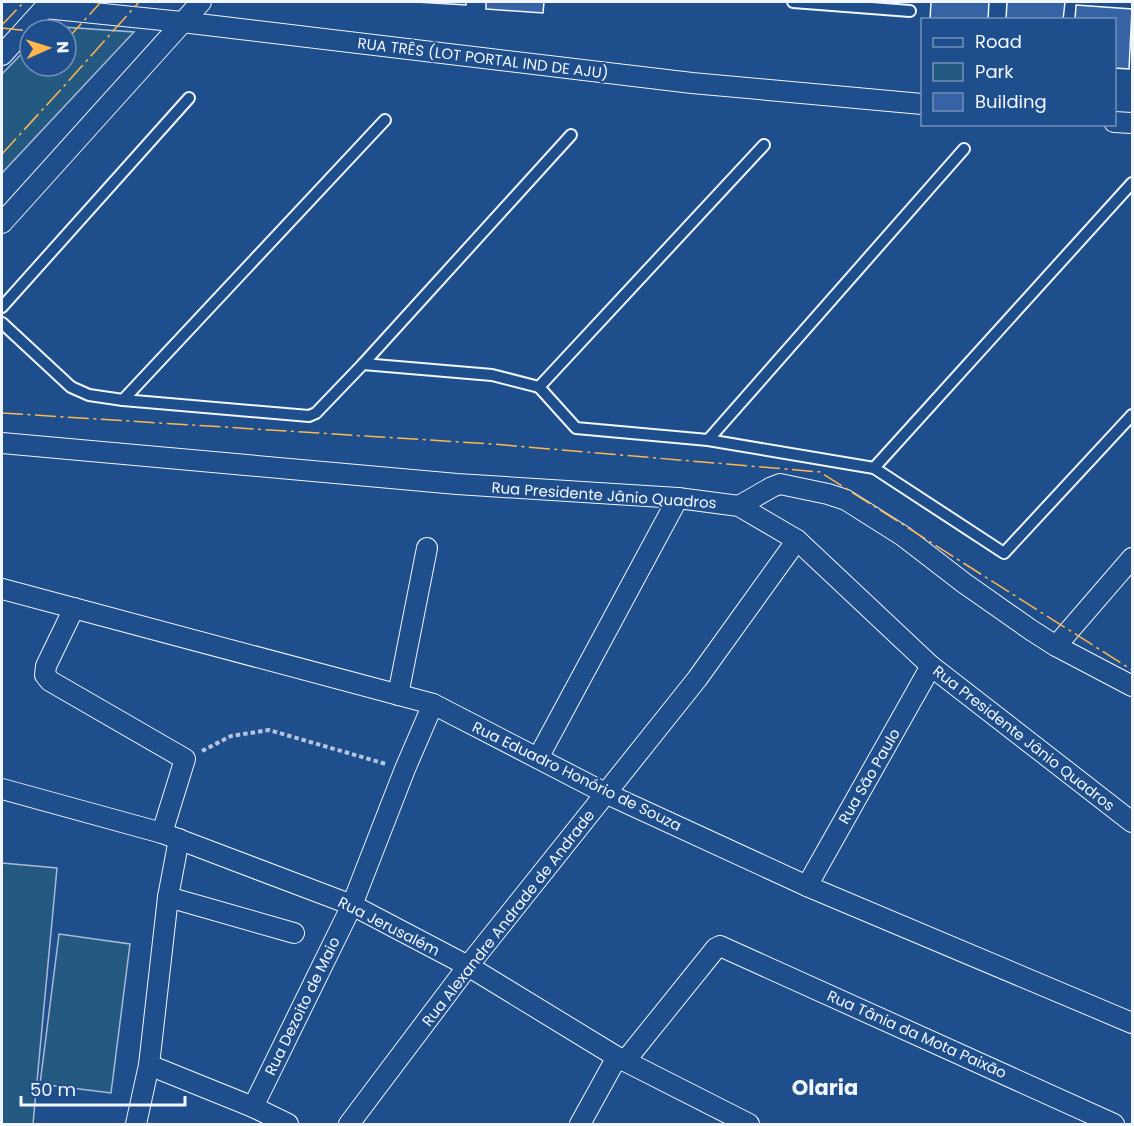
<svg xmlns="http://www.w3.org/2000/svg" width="1134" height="1126" viewBox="0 0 1134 1126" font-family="Poppins,sans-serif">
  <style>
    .green { fill: #245a82; stroke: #a8bbd7; stroke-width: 1.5 }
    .building { fill: #3563a3; stroke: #f2f6ff; stroke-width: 1.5 }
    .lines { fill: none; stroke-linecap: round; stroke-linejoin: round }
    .lane-casing { stroke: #f2f6ff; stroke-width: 14 }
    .street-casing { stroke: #f2f6ff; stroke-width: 22 }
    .path { stroke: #b3c4dc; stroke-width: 4; stroke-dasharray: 4.5 3; stroke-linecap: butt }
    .lane { stroke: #1f4e8c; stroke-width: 10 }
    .street { stroke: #1f4e8c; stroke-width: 20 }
    .power { stroke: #ffb74d; stroke-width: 1.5; stroke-dasharray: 21 4.5 3 4.5; stroke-linecap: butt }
    .labels { text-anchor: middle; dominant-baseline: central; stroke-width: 4.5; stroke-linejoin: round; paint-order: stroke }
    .street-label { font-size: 15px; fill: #f2f6ff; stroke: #1f4e8c }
    .district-label { font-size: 21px; font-weight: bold; fill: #f2f6ff; stroke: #1f4e8c }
  </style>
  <rect width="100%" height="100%" fill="#1f4e8c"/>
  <g class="green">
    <polygon points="48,26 134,32 2,173 2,74 30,45 30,66 66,66 66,30 44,30"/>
    <polygon points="2,863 57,868 33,1124 2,1124"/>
    <polygon points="59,934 130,944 111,1093 40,1084"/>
  </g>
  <g class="building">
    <polygon points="416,2 466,2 466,5"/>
    <polygon points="486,2 544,2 543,13 486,9"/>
    <polygon points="931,2 989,2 988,20 930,20"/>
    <polygon points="1007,2 1065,2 1063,20 1006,20"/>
    <polygon points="1076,5 1132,9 1129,69 1114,68 1114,20 1075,20"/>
  </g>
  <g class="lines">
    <g class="lane-casing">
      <g id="lane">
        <polyline points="793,2 910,11"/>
        <polyline points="764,145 539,387 576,428 708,440 874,468 1004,553 1132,415"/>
        <polyline points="2,307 189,98"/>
        <polyline points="2,323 71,387 89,395 123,400 309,416 316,413 363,364 492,375 539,387"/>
        <polyline points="363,364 571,135"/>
        <polyline points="123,400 385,120"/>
        <polyline points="708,440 964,149"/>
        <polyline points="874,468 1132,183"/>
      </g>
    </g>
    <g class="street-casing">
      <g id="street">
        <polyline points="45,8 182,22 692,83 922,104"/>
        <polyline points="2,55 50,2"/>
        <polyline points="1114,122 1132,123"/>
        <polyline points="2,223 201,2"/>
        <polyline points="2,443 457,484 678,498 739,506 797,540 931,666 1132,822"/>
        <polyline points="739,506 772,487 780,484 828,494 846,500 903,536 964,583 1031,630 1056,646 1132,686"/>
        <polyline points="2,589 433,704 605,793 807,886 1132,1023"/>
        <polyline points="74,608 46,666 45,675 50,681 185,759 162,833"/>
        <polyline points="1056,646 1132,558"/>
        <polyline points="398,695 427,548"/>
        <polyline points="538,758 678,498"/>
        <polyline points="2,789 162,833 352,905 468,966 617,1057 749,1124"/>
        <polyline points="807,886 931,666"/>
        <polyline points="168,897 294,933"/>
        <polyline points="625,1061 716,948 720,946 1114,1124"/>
        <polyline points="149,1065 253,1107 288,1124"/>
        <polyline points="253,1107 352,905 405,769 433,704"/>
        <polyline points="136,1124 149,1065 168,897 179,839"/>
        <polyline points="349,1124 468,966 697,679 797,540"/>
        <polyline points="580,1124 617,1057"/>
      </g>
    </g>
    <polyline class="path" points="202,751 231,736 269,730 386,764"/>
    <use href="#lane" class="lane"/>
    <use href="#street" class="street"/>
    <g class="power">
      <polyline points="2,25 24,2"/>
      <polyline points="2,28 30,31"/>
      <polyline points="66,35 70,36 101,2"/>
      <polyline points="2,154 65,85 139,2"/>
      <polyline points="2,413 492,444 820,472 1132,670"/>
    </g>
  </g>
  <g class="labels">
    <g class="street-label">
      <text transform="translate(483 58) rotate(7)">RUA TRÊS (LOT PORTAL IND DE AJU)</text>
      <text transform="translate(604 495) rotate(4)">Rua Presidente Jânio Quadros</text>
      <text transform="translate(1024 738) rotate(38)">Rua Presidente Jânio Quadros</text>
      <text transform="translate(577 776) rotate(26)">Rua Eduadro Honório de Souza</text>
      <text transform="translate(869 776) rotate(-60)">Rua São Paulo</text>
      <text transform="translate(508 918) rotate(-52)">Rua Alexandre Andrade de Andrade</text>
      <text transform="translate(389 926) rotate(27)">Rua Jerusalém</text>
      <text transform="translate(302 1006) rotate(-64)">Rua Dezoito de Maio</text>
      <text transform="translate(917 1034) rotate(24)">Rua Tânia da Mota Paixão</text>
    </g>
    <g class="district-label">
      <text x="825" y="1087">Olaria</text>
    </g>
  </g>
  <rect width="1134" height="1126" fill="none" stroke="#f2f6ff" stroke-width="6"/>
  <rect x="921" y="18" width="195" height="108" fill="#1f4e8c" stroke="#7391ba" stroke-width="1.5"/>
  <rect x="933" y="38" width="30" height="9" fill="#1f4e8c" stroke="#7391ba" stroke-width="1.5"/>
  <text x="975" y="48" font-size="18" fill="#f2f6ff">Road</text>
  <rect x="933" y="63" width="30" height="18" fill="#245a82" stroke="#7391ba" stroke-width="1.5"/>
  <text x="975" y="78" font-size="18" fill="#f2f6ff">Park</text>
  <rect x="933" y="93" width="30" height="18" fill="#3563a3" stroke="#7391ba" stroke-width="1.5"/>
  <text x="975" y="108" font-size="18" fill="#f2f6ff">Building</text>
  <g transform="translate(48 48) rotate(87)"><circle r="28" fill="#1f4e8c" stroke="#7391ba" stroke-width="1.5"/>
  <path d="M0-4.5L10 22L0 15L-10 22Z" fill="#ffb74d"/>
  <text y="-9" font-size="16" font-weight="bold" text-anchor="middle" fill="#f2f6ff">N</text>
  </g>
  <path d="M21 1096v9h164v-9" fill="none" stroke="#f2f6ff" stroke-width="3"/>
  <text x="30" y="1096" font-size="18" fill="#f2f6ff" stroke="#1f4e8c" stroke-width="4.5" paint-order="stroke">50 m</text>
</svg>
